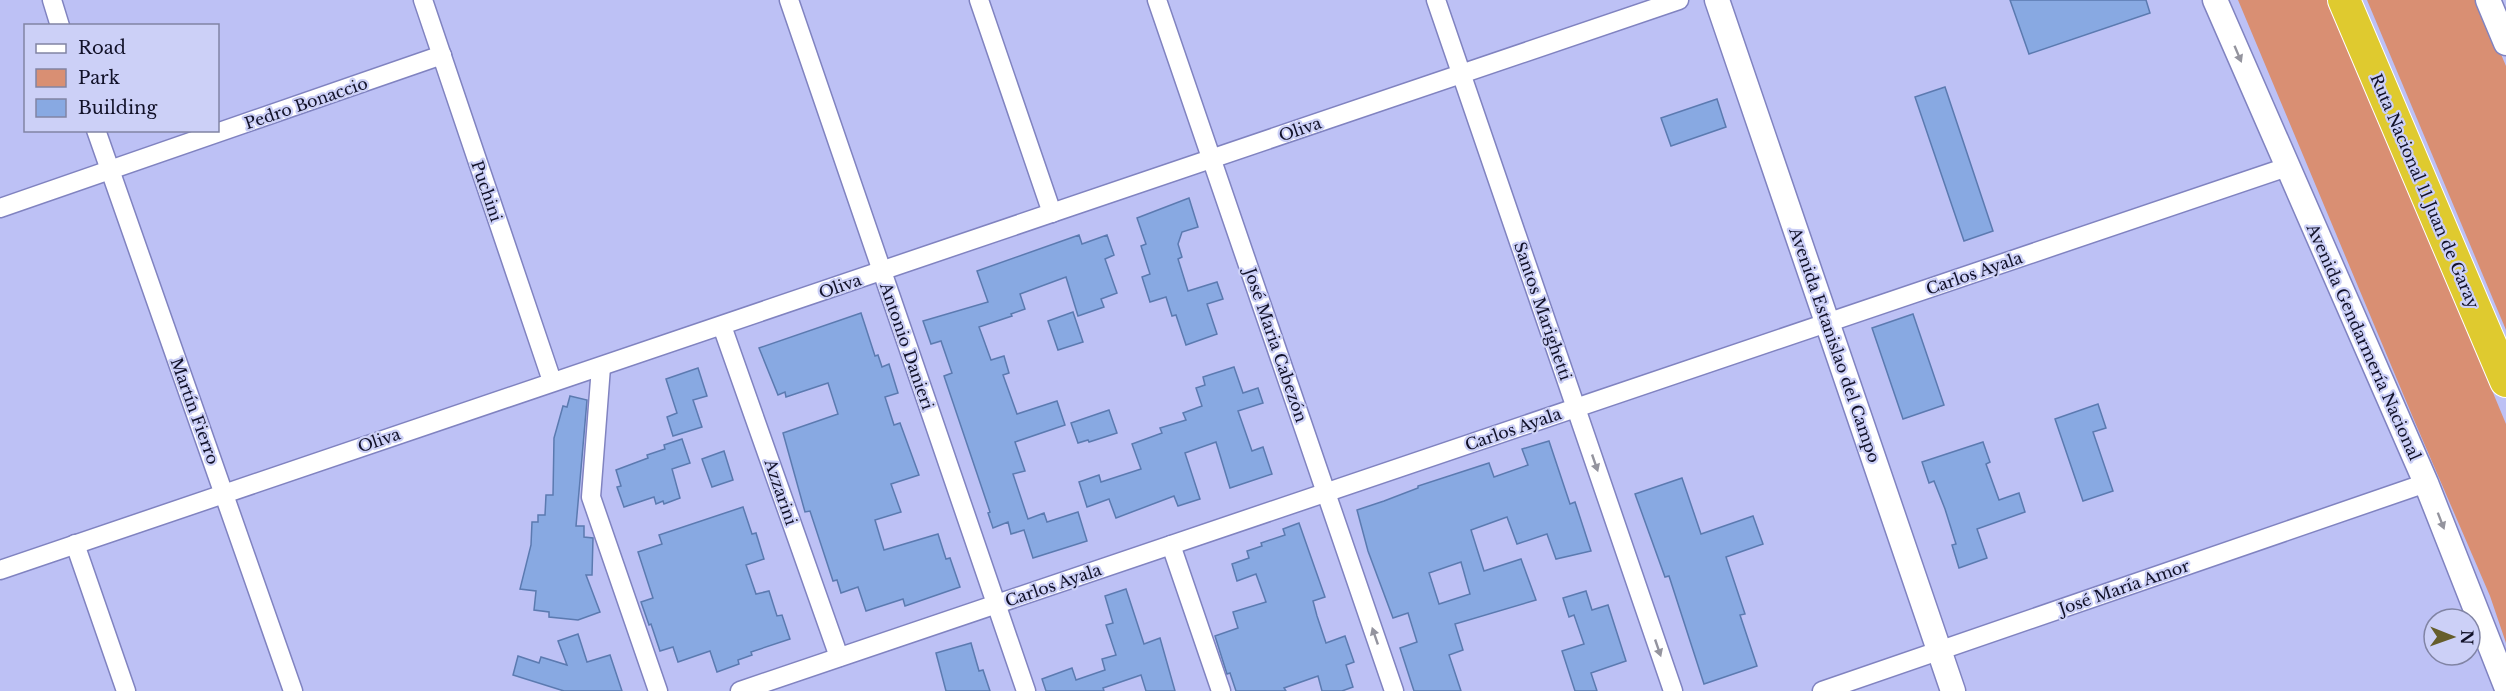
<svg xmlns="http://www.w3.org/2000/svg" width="2506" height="691" viewBox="0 0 2506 691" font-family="'Libre Baskerville',serif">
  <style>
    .green { fill: #d98f73 }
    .building { fill: #88a9e2; stroke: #5b7ab0; stroke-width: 1.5; fill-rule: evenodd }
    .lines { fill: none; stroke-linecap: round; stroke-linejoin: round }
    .street-casing { stroke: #8083c0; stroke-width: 21 }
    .secondary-casing { stroke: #8083c0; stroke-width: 27 }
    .highway-casing { stroke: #fff; stroke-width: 34 }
    .street { stroke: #fff; stroke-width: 18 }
    .secondary { stroke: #fff; stroke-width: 24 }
    .highway { stroke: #dfca2f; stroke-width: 32 }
    .oneway { fill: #94949e }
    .labels { text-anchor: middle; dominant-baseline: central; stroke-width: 4.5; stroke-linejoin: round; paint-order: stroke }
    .street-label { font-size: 16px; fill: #111128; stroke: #ccd0f7 }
  </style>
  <rect width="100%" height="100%" fill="#bdc1f5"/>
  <g class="green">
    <polygon points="2238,0 2335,0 2372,101 2506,424 2506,643 2490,596 2414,420"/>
    <polygon points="2367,0 2478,0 2506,66 2506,330"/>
  </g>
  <g class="building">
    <polygon points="2010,0 2146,0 2150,13 2029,54"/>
    <polygon points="1945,87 1993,231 1964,241 1915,97"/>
    <polygon points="1717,99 1726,127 1671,146 1661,118"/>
    <polygon points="1189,198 1198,227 1182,232 1178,244 1182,257 1178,259 1188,291 1217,282 1223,299 1207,304 1217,334 1186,345 1176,315 1172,316 1166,297 1150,302 1142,277 1150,274 1141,246 1146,244 1137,218"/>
    <polygon points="1079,235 1082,244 1107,235 1114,255 1105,259 1117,293 1101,299 1104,307 1078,316 1066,277 1020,294 1025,309 1011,314 1012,316 979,327 991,360 1004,356 1009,373 1003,375 1017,414 1057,401 1065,425 1015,442 1025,471 1013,474 1028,519 1044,513 1047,522 1078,512 1087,541 1033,558 1024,530 1011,534 1008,522 993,528 988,513 990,512 944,376 952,373 941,341 931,344 923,321 988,302 977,271"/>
    <polygon points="1073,312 1083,342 1058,350 1048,321"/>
    <polygon points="861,313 875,356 878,355 882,367 889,364 898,393 885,397 894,425 900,423 919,475 891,484 901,512 875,520 884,550 938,534 946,559 950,558 960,587 905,606 903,599 866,611 858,587 841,593 837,580 833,581 810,511 805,512 783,433 838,414 828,383 786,397 785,392 778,395 759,348"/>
    <polygon points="1913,314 1944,405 1903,419 1872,328"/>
    <polygon points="1234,367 1243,393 1258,388 1263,403 1238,411 1252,451 1263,447 1272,474 1230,488 1216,442 1185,453 1200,499 1178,506 1174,496 1116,518 1109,499 1087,507 1079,482 1099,475 1101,482 1141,469 1132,444 1162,433 1160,428 1186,420 1183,413 1202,406 1196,388 1205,385 1203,377"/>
    <polygon points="698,368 707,396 693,400 702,427 673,436 667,417 677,413 666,379"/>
    <polygon points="570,396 587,400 576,526 584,526 584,537 593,538 592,575 586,575 600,612 578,620 549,617 549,612 534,610 536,591 520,589 531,545 532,522 538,522 538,515 545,515 546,495 553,495 554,438 563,406 567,407"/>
    <polygon points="2098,404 2106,428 2093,432 2113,491 2083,501 2055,419"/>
    <polygon points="1109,410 1117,433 1089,442 1088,440 1078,443 1071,423"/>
    <polygon points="682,439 690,463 672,469 680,498 664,504 663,501 656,504 654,497 624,507 617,487 621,486 616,470 648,458 647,455 665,449 664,445"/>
    <path d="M1549,441L1570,504L1575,502L1591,551L1556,559L1547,534L1517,544L1507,517L1471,530L1484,571L1521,559L1536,600L1455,624L1463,650L1449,655L1461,691H1414L1400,648L1417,642L1408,613L1393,618L1368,551L1357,510L1384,501L1418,488V486L1489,463L1494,477L1528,465L1522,449ZM1461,562L1470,594L1439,604L1429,573Z"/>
    <polygon points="1983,442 1990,462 1986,464 1999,500 2019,493 2025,512 1977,529 1987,558 1959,568 1952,545 1956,544 1945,509 1934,481 1929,483 1922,462"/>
    <polygon points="724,451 733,480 712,487 702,459"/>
    <polygon points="1682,478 1701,534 1753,516 1763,544 1726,557 1745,614 1740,615 1757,666 1704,684 1669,576 1665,577 1635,494"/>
    <polygon points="743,507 752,534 756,533 764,559 746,565 756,594 769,591 777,616 782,615 790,639 751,652 752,655 738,660 739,664 717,672 710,651 678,662 673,647 660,651 651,624 649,625 641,602 653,598 638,552 662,544 659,535"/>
    <polygon points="1299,523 1325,597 1313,601 1317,616 1326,643 1345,636 1354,662 1346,665 1353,687 1342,691 1322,691 1318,676 1284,688 1286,691 1236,691 1230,673 1227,674 1215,636 1238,628 1233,612 1266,602 1256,574 1237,581 1232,564 1249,558 1247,551 1262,546 1261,543 1285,535 1283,529"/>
    <polygon points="1126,589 1144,644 1160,638 1175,691 1146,691 1141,675 1103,688 1104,691 1046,691 1042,679 1072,668 1076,680 1105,670 1102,659 1116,655 1106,625 1113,623 1105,596"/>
    <polygon points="1586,591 1592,610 1608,605 1626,661 1591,673 1597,691 1575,691 1562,651 1584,644 1574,615 1569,617 1563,598"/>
    <polygon points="578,634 587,662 610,655 622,691 564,691 513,675 518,656 539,663 541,657 567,665 558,641"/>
    <polygon points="971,643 979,671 983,670 990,691 946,691 936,653"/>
  </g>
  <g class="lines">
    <g class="street-casing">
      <g id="street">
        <polyline points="52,0 60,26"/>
        <polyline points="423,0 552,381"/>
        <polyline points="789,0 1026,691"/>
        <polyline points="979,0 1052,213"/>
        <polyline points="1157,0 1394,691"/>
        <polyline points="1436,0 1673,691"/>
        <polyline points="96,130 293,691"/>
        <polyline points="0,208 442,55"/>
        <polyline points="722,326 839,657"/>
        <polyline points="601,367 591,497 658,691"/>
        <polyline points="75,544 126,691"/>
        <polyline points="1171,545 1221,691"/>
        <polyline points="0,570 1679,0"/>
        <polyline points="740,691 2287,167"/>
        <polyline points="1822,691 2426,483"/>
      </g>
    </g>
    <g class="secondary-casing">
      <g id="secondary">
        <polyline points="1717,0 1953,691"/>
        <polyline points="2215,0 2426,483 2506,686"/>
        <polyline points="2488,0 2506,43"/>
      </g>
    </g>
    <g class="highway-casing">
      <polyline id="highway" points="2344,0 2506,381"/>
    </g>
    <use href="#street" class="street"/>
    <use href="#secondary" class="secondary"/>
    <use href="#highway" class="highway"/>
  </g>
  <defs><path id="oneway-solid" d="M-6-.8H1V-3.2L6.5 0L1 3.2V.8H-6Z" transform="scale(1.5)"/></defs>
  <g class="oneway">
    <use href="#oneway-solid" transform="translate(2238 54) rotate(67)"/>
    <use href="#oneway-solid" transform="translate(1595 463) rotate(71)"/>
    <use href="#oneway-solid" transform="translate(2441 521) rotate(69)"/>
    <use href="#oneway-solid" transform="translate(1375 636) rotate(-109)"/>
    <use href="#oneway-solid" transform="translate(1658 648) rotate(71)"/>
  </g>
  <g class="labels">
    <g class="street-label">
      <text transform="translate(306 103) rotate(-19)">Pedro Bonaccio</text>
      <text transform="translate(1300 129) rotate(-19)">Oliva</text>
      <text transform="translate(487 191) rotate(71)">Puchini</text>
      <text transform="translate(2425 191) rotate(67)">Ruta Nacional 11 Juan de Garay</text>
      <text transform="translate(1974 273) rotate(-19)">Carlos Ayala</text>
      <text transform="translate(840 286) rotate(-19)">Oliva</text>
      <text transform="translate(1543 311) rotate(71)">Santos Marighetti</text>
      <text transform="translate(2364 342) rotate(66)">Avenida Gendarmería Nacional</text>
      <text transform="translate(1276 345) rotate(71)">José Maria Cabezón</text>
      <text transform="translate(1835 345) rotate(71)">Avenida Estanislao del Campo</text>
      <text transform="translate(907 346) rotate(71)">Antonio Danieri</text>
      <text transform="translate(195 411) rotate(70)">Martín Fierro</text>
      <text transform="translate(1513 429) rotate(-19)">Carlos Ayala</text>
      <text transform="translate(379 440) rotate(-19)">Oliva</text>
      <text transform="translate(781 492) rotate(71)">Azzarini</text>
      <text transform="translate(1053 585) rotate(-19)">Carlos Ayala</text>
      <text transform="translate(2124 587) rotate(-19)">José María Amor</text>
    </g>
  </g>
  <rect x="24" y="24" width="195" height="108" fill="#ccd0f7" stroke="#8184a4" stroke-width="1.5"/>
  <rect x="36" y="44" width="30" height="9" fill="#ffffff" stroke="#8184a4" stroke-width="1.5"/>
  <text x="78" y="54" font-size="18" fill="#111128">Road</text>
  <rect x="36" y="69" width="30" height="18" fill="#d98f73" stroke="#8184a4" stroke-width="1.5"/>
  <text x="78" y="84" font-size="18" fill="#111128">Park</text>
  <rect x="36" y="99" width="30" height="18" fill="#88a9e2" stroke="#8184a4" stroke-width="1.5"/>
  <text x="78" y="114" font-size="18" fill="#111128">Building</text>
  <g transform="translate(2452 637) rotate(91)"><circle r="28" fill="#ccd0f7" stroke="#8184a4" stroke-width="1.5"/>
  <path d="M0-4.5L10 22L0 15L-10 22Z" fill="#665e2b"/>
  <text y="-9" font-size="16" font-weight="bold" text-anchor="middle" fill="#111128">N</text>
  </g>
</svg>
